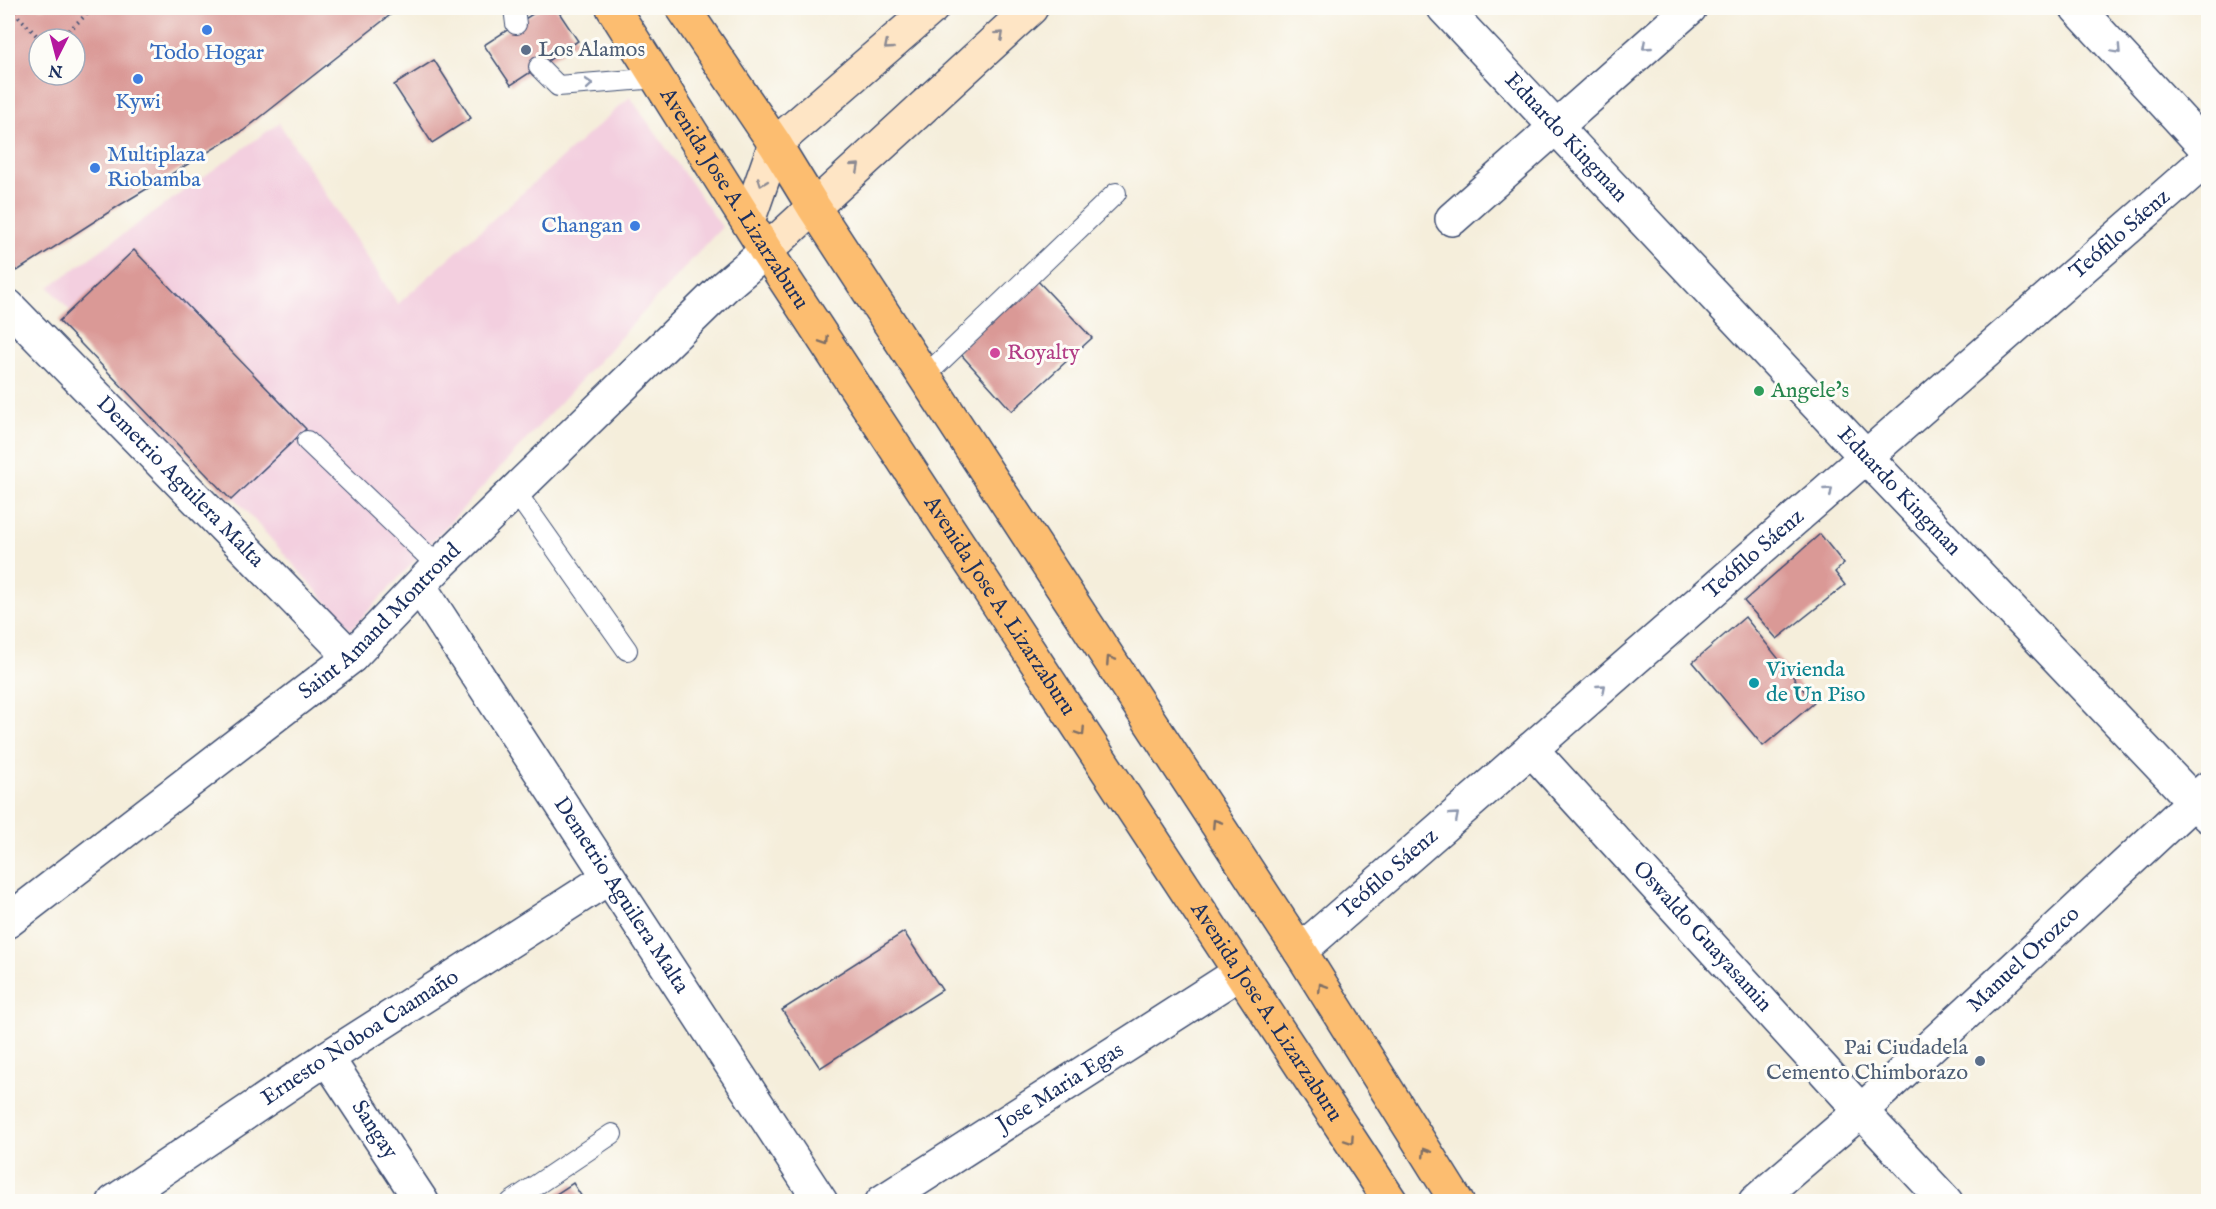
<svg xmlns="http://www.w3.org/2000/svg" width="2216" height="1209" viewBox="0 0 2216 1209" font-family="'IM FELL English',serif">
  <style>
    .built { fill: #f3cfdf }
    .building { fill: #da9996; fill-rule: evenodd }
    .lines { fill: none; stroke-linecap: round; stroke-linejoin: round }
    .lane-casing { stroke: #3c4c71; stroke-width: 22 }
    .street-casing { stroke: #3c4c71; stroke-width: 36 }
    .secondary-casing { stroke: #3c4c71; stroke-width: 36 }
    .primary-casing { stroke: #3c4c71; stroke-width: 36 }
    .path { stroke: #3c4c71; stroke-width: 4; stroke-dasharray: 1.5 4.5; stroke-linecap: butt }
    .lane { stroke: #fff; stroke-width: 20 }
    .street { stroke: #fff; stroke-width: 33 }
    .secondary { stroke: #fee5c5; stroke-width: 33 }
    .primary { stroke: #fcbd6f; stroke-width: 33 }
    .oneway { stroke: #8c8a92 }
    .oneway2 { stroke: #8d97ae }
    .oneway3 { stroke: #806f66 }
    .shop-dot { fill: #3f7fe0; stroke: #fdfcf7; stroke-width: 2 }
    .service-dot { fill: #5c6f8a; stroke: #fdfcf7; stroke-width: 2 }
    .hotel-dot { fill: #d1479c; stroke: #fdfcf7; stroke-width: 2 }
    .leisure-dot { fill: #2e9e5b; stroke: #fdfcf7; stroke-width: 2 }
    .culture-dot { fill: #0f9aa8; stroke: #fdfcf7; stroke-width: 2 }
    .labels { text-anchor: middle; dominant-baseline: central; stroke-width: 6; stroke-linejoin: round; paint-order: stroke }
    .service-label { font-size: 22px; fill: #4e5e75; stroke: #fdfcf7; text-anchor: start }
    .shop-label { font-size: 22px; fill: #366cbe; stroke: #fdfcf7 }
    .street-label { font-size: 22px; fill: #1b2f5e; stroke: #fdfcf7 }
    .hotel-label { font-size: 22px; fill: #b23c85; stroke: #fdfcf7; text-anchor: start }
    .leisure-label { font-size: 22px; fill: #27864d; stroke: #fdfcf7; text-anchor: start }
    .culture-label { font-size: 22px; fill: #0d838f; stroke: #fdfcf7; text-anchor: start }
  </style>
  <rect width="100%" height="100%" fill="#fdfcf7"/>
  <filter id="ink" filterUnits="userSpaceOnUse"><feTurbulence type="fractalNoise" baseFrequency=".0167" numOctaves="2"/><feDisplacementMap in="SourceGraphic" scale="12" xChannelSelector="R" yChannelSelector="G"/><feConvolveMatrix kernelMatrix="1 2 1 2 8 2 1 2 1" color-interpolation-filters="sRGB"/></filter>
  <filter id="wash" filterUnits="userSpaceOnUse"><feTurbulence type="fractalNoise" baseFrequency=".008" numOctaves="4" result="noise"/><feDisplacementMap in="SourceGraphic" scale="24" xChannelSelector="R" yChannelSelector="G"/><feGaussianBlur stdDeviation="1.35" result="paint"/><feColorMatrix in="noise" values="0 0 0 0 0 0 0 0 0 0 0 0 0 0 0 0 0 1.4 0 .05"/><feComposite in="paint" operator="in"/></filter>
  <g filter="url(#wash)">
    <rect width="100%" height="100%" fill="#f5eedb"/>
    <polygon class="built" points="630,97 722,227 351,630 49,287 279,123 398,304"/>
    <g id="blocks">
      <g class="building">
        <path d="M8,8H399L243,131L120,205L17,271L8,262ZM39,39H75V75H39Z"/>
        <polygon points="542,8 556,8 578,41 511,85 484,45"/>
        <polygon points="434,60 471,118 432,143 394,85"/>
        <polygon points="134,250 306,429 231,500 59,321"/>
        <polygon points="1035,278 1092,338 1012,411 957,350"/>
        <polygon points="1820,534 1844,564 1835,572 1845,585 1777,639 1744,601"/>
        <polygon points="1745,617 1814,703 1763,746 1693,662"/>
        <polygon points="904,932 942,990 820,1068 782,1010"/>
        <polygon points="573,1183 585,1202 544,1202"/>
      </g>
    </g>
  </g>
  <g filter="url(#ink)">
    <use href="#blocks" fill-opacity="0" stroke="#3c4c71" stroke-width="1.5"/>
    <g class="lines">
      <g class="lane-casing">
        <g id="lane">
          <polyline points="514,8 516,24"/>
          <polyline points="539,67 558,86 658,78"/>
          <polyline points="924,377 1116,193"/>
          <polyline points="307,441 438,566"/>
          <polyline points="515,491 627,650"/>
          <polyline points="511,1202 612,1134"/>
        </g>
      </g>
      <g class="street-casing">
        <g id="street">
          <path id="s1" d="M1444,8L1867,458L2208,816"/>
          <polyline points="2077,8 2208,150"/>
          <polyline points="1452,219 1690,8"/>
          <path id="s2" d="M8,306L351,657"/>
          <path id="s3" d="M420,587L821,1202"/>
          <path id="s4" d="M1531,749L1861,1111L1946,1202"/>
          <path id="s5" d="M8,921L351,657L438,566L724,287L766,251"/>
          <path id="s6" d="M1300,951L2208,158"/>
          <path id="s7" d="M327,1058L422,1202"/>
          <path id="s8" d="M114,1202L327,1058L608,878"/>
          <path id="s9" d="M882,1202L1239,973"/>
          <path id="s10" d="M1755,1202L1861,1111L2208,788"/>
        </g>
      </g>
      <g class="secondary-casing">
        <g id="secondary">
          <polyline points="748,221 775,144 932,8"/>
          <polyline points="766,251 1031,8"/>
        </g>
      </g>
      <g class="primary-casing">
        <g id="primary">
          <path id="s11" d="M613,8L766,251L1391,1202"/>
          <polyline points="683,8 775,144 813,206 1300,951 1457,1202"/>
        </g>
      </g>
      <g class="path">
        <polyline points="10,8 40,39"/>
        <polyline points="60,39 93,8"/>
      </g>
      <use href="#lane" class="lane"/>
      <use href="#street" class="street"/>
      <use href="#secondary" class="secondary"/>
      <use href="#primary" class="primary"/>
    </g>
    <defs><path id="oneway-chevron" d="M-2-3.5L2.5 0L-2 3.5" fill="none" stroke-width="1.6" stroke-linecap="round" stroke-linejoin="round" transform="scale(1.5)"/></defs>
    <g class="oneway">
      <use href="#oneway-chevron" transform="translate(1000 35) rotate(-42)"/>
      <use href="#oneway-chevron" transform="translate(888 46) rotate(139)"/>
      <use href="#oneway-chevron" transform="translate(856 167) rotate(-42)"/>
      <use href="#oneway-chevron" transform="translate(762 182) rotate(110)"/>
    </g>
    <g class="oneway2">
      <use href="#oneway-chevron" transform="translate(1646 46) rotate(139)"/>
      <use href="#oneway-chevron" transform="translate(2117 50) rotate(47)"/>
      <use href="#oneway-chevron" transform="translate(589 84) rotate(-5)"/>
      <use href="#oneway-chevron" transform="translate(1829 491) rotate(-41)"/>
      <use href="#oneway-chevron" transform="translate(1602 688) rotate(-41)"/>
      <use href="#oneway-chevron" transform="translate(1455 816) rotate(-41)"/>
    </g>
    <g class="oneway3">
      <use href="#oneway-chevron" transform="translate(825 341) rotate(57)"/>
      <use href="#oneway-chevron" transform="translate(1110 660) rotate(-123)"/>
      <use href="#oneway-chevron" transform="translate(1081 732) rotate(57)"/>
      <use href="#oneway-chevron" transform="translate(1216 823) rotate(-123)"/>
      <use href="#oneway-chevron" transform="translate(1322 987) rotate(-122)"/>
      <use href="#oneway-chevron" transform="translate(1350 1140) rotate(56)"/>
      <use href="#oneway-chevron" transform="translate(1426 1152) rotate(-122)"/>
    </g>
  </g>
  <g class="shop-dot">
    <circle cx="207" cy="30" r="6"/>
    <circle cx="138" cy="79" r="6"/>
    <circle cx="95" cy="168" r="6"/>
    <circle cx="635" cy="226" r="6"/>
  </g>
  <g class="service-dot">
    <circle cx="526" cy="50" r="6"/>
    <circle cx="1980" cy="1061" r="6"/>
  </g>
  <circle class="hotel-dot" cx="995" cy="353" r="6"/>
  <circle class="leisure-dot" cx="1759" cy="391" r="6"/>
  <circle class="culture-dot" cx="1754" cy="683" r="6"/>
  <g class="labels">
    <g class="service-label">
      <text x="538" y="50">Los Alamos</text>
      <text x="1968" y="1048" text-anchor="end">Pai Ciudadela<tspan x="1968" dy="25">Cemento Chimborazo</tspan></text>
    </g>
    <g class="shop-label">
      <text x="207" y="53">Todo Hogar</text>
      <text x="138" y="102">Kywi</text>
      <text x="107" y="155" text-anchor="start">Multiplaza<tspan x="107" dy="25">Riobamba</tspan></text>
      <text x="623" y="226" text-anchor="end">Changan</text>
    </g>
    <g class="street-label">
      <text stroke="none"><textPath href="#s1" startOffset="178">Eduardo Kingman</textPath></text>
      <text stroke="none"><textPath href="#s11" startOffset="226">Avenida Jose A. Lizarzaburu</textPath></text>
      <text stroke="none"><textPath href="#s6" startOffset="1089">Teófilo Sáenz</textPath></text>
      <text stroke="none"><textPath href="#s2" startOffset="246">Demetrio Aguilera Malta</textPath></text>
      <text stroke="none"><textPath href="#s1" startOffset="664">Eduardo Kingman</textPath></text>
      <text stroke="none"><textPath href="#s6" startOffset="603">Teófilo Sáenz</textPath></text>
      <text stroke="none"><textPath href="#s11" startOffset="712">Avenida Jose A. Lizarzaburu</textPath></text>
      <text stroke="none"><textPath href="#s5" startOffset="478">Saint Amand Montrond</textPath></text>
      <text stroke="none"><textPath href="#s6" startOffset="117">Teófilo Sáenz</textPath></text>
      <text stroke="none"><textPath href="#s3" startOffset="368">Demetrio Aguilera Malta</textPath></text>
      <text stroke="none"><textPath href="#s4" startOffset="254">Oswaldo Guayasamin</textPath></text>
      <text stroke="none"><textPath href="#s10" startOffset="362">Manuel Orozco</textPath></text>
      <text stroke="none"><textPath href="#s11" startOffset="1198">Avenida Jose A. Lizarzaburu</textPath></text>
      <text stroke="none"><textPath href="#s8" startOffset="296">Ernesto Noboa Caamaño</textPath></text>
      <text stroke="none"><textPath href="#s9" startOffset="212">Jose Maria Egas</textPath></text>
      <text stroke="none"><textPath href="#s7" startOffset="86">Sangay</textPath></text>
    </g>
    <g class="hotel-label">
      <text x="1007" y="353">Royalty</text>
    </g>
    <g class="leisure-label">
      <text x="1771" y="391">Angele's</text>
    </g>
    <g class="culture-label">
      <text x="1766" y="670">Vivienda<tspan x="1766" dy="25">de Un Piso</tspan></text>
    </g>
  </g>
  <rect width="2216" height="1209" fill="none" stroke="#fdfcf7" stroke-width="30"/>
  <g transform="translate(57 57) rotate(186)"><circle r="28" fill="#fdfcf7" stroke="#a3aaba" stroke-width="1.5"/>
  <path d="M0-4.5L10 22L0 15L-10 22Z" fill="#b5179e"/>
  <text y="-9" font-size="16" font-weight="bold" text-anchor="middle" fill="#1b2f5e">N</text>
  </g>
</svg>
